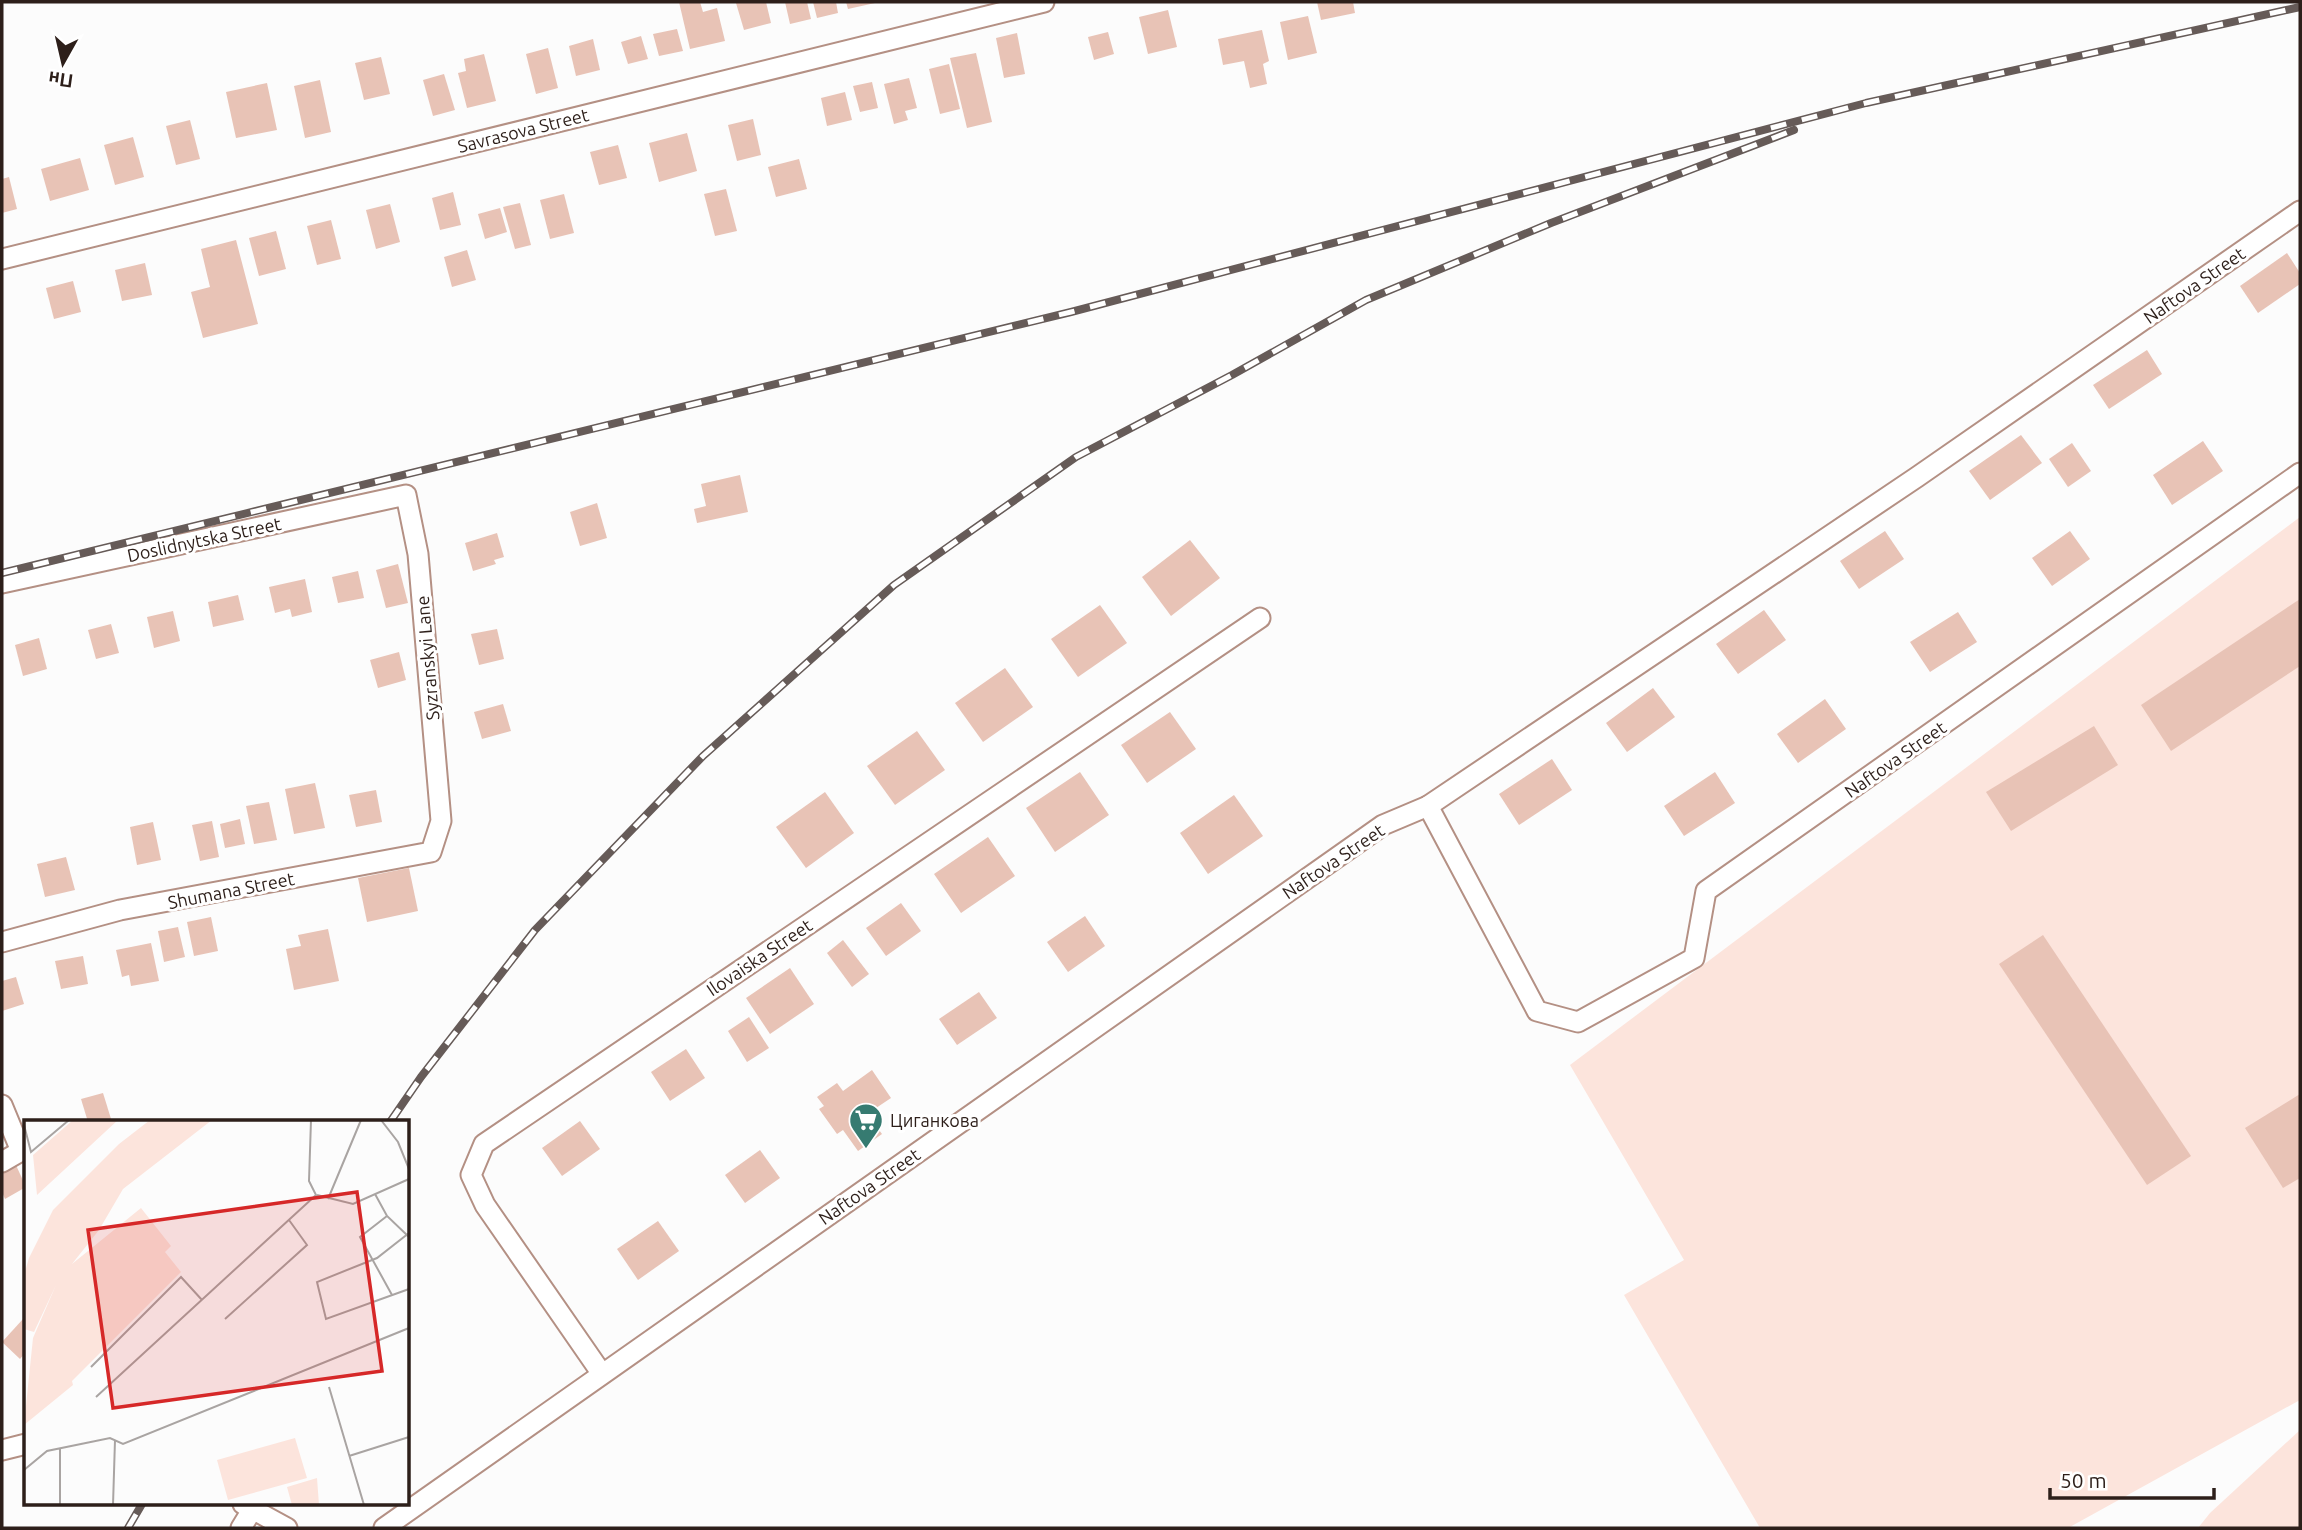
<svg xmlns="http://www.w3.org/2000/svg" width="2302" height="1530" viewBox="0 0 2302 1530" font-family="Ubuntu,sans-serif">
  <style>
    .green { fill: #fce4dc }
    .building { fill: #e8c3b6 }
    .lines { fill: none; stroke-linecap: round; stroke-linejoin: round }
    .street-casing { stroke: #b49084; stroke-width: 23 }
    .street { stroke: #fff; stroke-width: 19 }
    .rail-casing { stroke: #665b58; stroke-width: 8 }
    .rail { stroke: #fff; stroke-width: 5; stroke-dasharray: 16; stroke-linecap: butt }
    .labels { text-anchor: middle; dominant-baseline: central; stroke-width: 6; stroke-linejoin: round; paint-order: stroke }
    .street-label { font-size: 18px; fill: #2d1f1a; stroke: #fff }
    .poi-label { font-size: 18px; fill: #2d1f1a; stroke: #fff; text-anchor: start }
    .inset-road { fill: none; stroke: #a9a4a2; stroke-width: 2 }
    .view { fill: #d62828; fill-opacity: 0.15; stroke: #d62828; stroke-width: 3.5 }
    .inset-edge { fill: none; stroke: #2d1f1a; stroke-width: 3.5 }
  </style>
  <rect width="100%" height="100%" fill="#fcfcfc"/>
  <g class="green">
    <polygon points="2300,517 2300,1400 2068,1528 1760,1528 1624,1295 1684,1260 1570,1065"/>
    <polygon points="2300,1430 2300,1528 2198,1528 2210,1513"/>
  </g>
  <g class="building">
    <polygon points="679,2 700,2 703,12 717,8 725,41 690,49"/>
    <polygon points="766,2 771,23 744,30 736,3"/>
    <polygon points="785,2 807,2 811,19 790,24"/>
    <polygon points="813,2 836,2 838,13 817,18"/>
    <polygon points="846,2 875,2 875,3 848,9"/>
    <polygon points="1317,2 1353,2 1355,13 1321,20"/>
    <polygon points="1168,10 1177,47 1148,54 1139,17"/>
    <polygon points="1308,16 1317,53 1288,60 1280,22"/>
    <polygon points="677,29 683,51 659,56 653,34"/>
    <polygon points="1262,30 1269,61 1263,64 1267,84 1250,88 1244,61 1223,65 1218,39"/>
    <polygon points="1108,32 1114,54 1094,60 1088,37"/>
    <polygon points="1017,33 1025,74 1004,78 996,38"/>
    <polygon points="641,36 648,59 628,64 621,42"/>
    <polygon points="593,39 600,70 576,76 569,46"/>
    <polygon points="548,48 558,88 536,94 526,54"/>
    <polygon points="976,53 992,122 967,128 950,58"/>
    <polygon points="484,54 496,101 467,108 458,73 466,71 464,59"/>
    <polygon points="381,57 390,94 364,100 355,63"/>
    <polygon points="949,64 960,109 940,114 929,69"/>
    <polygon points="444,74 455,110 433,116 423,80"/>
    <polygon points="909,78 917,108 905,111 908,120 894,124 884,84"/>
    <polygon points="320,80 331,132 305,138 294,86"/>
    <polygon points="872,82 878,108 860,112 853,86"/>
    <polygon points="267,83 277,130 236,138 226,92"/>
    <polygon points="845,92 852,120 827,126 821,98"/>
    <polygon points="753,119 761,155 737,161 728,125"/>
    <polygon points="190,120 200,159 176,165 166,126"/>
    <polygon points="687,133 697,171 659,182 649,143"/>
    <polygon points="133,137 144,177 115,185 104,145"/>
    <polygon points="618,145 627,178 599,185 590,152"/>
    <polygon points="80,158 89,190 50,201 41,169"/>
    <polygon points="799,159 807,189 776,197 768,167"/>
    <polygon points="9,177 17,209 2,213 2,179"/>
    <polygon points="726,189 737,231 715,236 704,194"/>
    <polygon points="453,192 461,225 440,230 432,198"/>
    <polygon points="564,194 574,233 550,239 540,200"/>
    <polygon points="520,203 531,245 515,249 503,207"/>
    <polygon points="390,204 400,242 376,249 366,210"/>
    <polygon points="500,208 507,232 485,239 478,214"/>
    <polygon points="331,220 341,259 317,265 307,226"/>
    <polygon points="276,231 286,269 259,276 249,238"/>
    <polygon points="236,240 258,324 203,338 191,292 210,287 201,249"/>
    <polygon points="467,250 476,280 452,287 444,257"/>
    <polygon points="2287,253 2300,273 2300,284 2258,313 2240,286"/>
    <polygon points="145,263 152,295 122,301 115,270"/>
    <polygon points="73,281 81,312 54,319 46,288"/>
    <polygon points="2147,350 2162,374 2109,409 2093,385"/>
    <polygon points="2021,435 2042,463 1990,500 1969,471"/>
    <polygon points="2203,441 2223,471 2172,505 2153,475"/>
    <polygon points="2072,443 2091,471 2068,487 2049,459"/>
    <polygon points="740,475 748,512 697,523 694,509 706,506 701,484"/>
    <polygon points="597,503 607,538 580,546 570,512"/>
    <polygon points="1885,531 1904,559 1859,589 1840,561"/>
    <polygon points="2070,531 2090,559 2052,586 2032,558"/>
    <polygon points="497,533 504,557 494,560 496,564 473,571 465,543"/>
    <polygon points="1190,540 1220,578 1171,616 1142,577"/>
    <polygon points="398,564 408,603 386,608 376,570"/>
    <polygon points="358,571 364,598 338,603 332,577"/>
    <polygon points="305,579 312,612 292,617 290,609 275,613 269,587"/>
    <polygon points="238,595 244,620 213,627 208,602"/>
    <polygon points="2300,599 2300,666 2171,751 2141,705"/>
    <polygon points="1100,605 1127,643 1078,677 1051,639"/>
    <polygon points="1764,610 1786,640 1738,674 1716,644"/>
    <polygon points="173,611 180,641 154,648 147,617"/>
    <polygon points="1958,612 1977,642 1930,672 1910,642"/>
    <polygon points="111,624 119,653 96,659 88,630"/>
    <polygon points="497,629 504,659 479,665 471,634"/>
    <polygon points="39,638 47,669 23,676 15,645"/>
    <polygon points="399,652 406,680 378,688 370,660"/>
    <polygon points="1005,668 1033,707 983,742 955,703"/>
    <polygon points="1653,688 1675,717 1627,752 1606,723"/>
    <polygon points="1825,699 1846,729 1798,763 1777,734"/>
    <polygon points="503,704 511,731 482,739 474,712"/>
    <polygon points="1170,712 1196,749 1147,783 1121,745"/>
    <polygon points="2094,726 2118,765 2011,831 1986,792"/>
    <polygon points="917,731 945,770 895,805 867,766"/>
    <polygon points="1552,759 1572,790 1519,825 1499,794"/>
    <polygon points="1080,772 1109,815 1055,852 1026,808"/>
    <polygon points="1715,772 1735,803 1684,836 1664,806"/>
    <polygon points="315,783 325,828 294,834 285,789"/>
    <polygon points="376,790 382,822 356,827 349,795"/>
    <polygon points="825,792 854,833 806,868 776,827"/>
    <polygon points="1234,795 1263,836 1208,874 1180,833"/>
    <polygon points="269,802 277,840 254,844 246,806"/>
    <polygon points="240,819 245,844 225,848 220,824"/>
    <polygon points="212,821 219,857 200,861 192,825"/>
    <polygon points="153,822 161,860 137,865 130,827"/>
    <polygon points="988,837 1015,876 961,913 934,874"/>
    <polygon points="66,857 75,890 45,897 37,864"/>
    <polygon points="409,868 418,911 367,922 358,878"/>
    <polygon points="901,903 921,931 886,956 866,928"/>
    <polygon points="1085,916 1105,946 1068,972 1047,942"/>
    <polygon points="211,917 218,951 194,956 187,922"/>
    <polygon points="178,927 185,957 164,962 158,931"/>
    <polygon points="328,929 339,981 294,990 286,949 301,946 298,935"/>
    <polygon points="2043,935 2191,1156 2147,1185 1999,964"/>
    <polygon points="843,940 869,974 852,987 827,953"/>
    <polygon points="151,943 159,981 131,986 129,975 122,977 116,950"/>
    <polygon points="83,956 88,984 61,989 55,961"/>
    <polygon points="790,968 814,1004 770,1034 746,998"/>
    <polygon points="16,977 24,1004 2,1011 2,981"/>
    <polygon points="979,992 997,1018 957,1045 939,1019"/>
    <polygon points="749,1017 769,1048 747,1062 728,1031"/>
    <polygon points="686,1049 705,1078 670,1101 651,1072"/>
    <polygon points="872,1070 891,1098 867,1114 882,1134 858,1151 843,1130 837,1134 819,1109 824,1106 817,1097 837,1083 843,1091"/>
    <polygon points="103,1093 112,1122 88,1122 81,1099"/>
    <polygon points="2300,1094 2300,1178 2283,1188 2245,1128"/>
    <polygon points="580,1121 600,1149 562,1176 542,1148"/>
    <polygon points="760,1150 780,1178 745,1203 725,1175"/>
    <polygon points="15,1163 26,1187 5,1199 2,1192 2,1170"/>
    <polygon points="658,1221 679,1251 638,1280 617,1249"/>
    <polygon points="23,1319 26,1323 26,1352 20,1359 2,1342"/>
  </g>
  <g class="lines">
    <g class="street-casing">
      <g id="street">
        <polyline points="2,259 1044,2"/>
        <polyline points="2,583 406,495 418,554 441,821 431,852 120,910 2,942"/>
        <polyline points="1428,806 1537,1011 1578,1022 1694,958 1706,891 2300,473"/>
        <polyline points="2,1105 21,1151 2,1162"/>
        <polyline points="602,1374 485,1205 471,1175 484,1144 1260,618"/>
        <polyline points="2,1450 26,1444"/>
        <polyline points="243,1504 287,1528"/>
        <polyline points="241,1528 252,1510"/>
        <polyline points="384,1528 1383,825 1428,806 1917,477 2300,211"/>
      </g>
    </g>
    <use href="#street" class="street"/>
    <g class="rail-casing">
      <g id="rail">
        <polyline points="2,573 1071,312 1866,103 2300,7"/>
        <polyline points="390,1122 421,1077 535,930 703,756 894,585 1076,457 1232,375 1366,300 1551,223 1794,130"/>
        <polyline points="128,1528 142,1504"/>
      </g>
    </g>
    <use href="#rail" class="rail"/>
  </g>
  <defs>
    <g id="supermarket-pin" transform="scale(1.75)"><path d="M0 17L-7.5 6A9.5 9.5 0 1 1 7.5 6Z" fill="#367b71" stroke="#fff"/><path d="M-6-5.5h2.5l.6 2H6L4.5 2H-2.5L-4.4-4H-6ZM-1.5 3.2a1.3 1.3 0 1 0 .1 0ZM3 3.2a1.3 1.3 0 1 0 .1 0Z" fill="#fff"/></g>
  </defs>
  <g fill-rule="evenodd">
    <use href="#supermarket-pin" x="866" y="1120"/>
  </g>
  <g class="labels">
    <g class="street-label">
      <text transform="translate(523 130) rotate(-14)">Savrasova Street</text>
      <text transform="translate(2194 285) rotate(-35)">Naftova Street</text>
      <text transform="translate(204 539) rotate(-12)">Doslidnytska Street</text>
      <text transform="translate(427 658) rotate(-95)">Syzranskyi Lane</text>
      <text transform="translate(1895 759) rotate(-35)">Naftova Street</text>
      <text transform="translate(1333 861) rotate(-34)">Naftova Street</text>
      <text transform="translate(231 890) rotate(-11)">Shumana Street</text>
      <text transform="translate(759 957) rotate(-34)">Ilovaiska Street</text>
      <text transform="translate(869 1186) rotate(-35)">Naftova Street</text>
    </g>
    <g class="poi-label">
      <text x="890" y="1120">Циганкова</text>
    </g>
  </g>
  <g transform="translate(24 1120)">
    <rect width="385" height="385" fill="#fcfcfc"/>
    <path d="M49,0H94L13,75L9,35ZM126,0H188L99,69L75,110L48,144L117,88L147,126L141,132L157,152L48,261L49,265L0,305L9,218L32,165L10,212L0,209V155L5,138L29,90L95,24ZM271,318L283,358L204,380L193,340ZM293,358L295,385H268L263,367Z" fill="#fce4dc"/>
    <path class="inset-road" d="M357,0L374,22L385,49M0,5L7,32L45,0M351,74L363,96L385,117M293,75L329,84L385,59M304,79L337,0M363,96L336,117L368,175M385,113L353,138L293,162L302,199L385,169M201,199L283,125L265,100M67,247L157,157L178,180M305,267L340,385M72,277L292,75L285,61L287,0M325,336L385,317M0,350L23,331L86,318L99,324L385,208M36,385V329M89,385L91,320"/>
    <path class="view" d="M333,72L358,251L89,288L64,110Z"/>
    <rect width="385" height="385" class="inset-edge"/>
  </g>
  <rect width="2302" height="1530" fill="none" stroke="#2d1f1a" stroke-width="7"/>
  <g transform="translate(63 63) rotate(188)" stroke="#ffffff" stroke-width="5" paint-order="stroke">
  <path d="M0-5L12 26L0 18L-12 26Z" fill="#2d1f1a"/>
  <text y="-10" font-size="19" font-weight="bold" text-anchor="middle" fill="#2d1f1a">Пн</text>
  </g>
  <path d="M2050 1488v10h164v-10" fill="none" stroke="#2d1f1a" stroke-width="3.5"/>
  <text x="2060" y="1488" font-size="21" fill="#2d1f1a" stroke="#ffffff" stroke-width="5" paint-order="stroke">50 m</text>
</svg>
